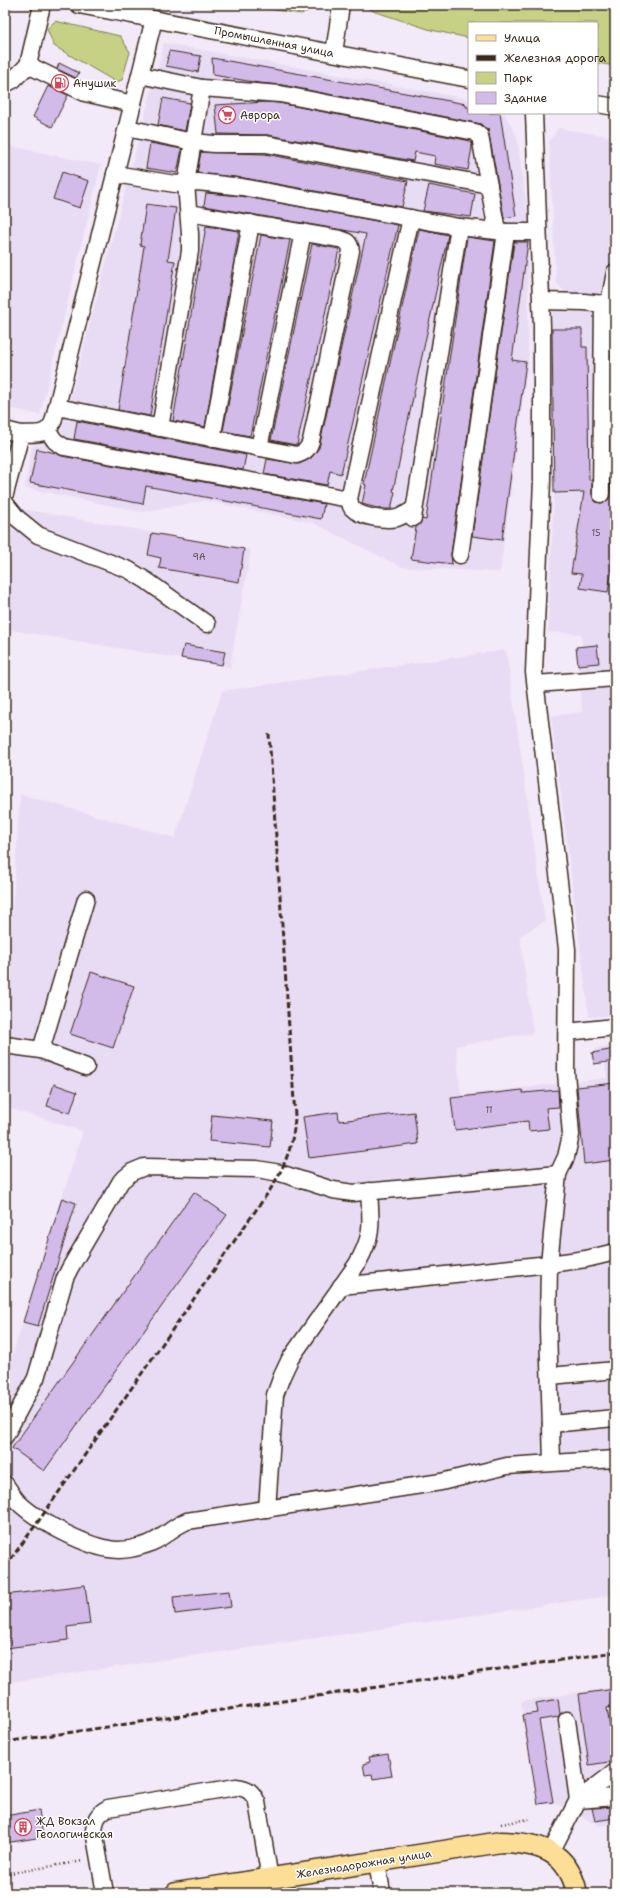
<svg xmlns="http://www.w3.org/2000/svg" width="620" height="1898" viewBox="0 0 620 1898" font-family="'Shantell Sans',sans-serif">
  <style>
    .built { fill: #e8dcf4 }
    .green { fill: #c6d185; stroke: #807e52 }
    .building { fill: #d2bae9; stroke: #3b2a1e }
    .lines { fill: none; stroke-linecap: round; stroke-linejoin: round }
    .minor-casing { stroke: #3b2a1e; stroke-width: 19 }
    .major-casing { stroke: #3b2a1e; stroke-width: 23 }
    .path { stroke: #3b2a1e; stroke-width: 2.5; stroke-dasharray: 1 3; stroke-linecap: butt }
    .minor { stroke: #fff; stroke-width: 16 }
    .major { stroke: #fcde96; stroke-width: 20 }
    .rail { stroke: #3b2a1e; stroke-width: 3; stroke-dasharray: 6 3; stroke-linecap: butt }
    .labels { text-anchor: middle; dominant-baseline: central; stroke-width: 3; stroke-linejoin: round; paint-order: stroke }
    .number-label { font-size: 9px; fill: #614e51 }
    .street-label { font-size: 11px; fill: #3b2a1e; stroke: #fff }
    .poi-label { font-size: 11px; fill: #3b2a1e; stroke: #fff; text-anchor: start }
  </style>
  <rect width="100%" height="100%" fill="#f2eaf8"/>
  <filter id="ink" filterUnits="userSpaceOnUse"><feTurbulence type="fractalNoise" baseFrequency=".025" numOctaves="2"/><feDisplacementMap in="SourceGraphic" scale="8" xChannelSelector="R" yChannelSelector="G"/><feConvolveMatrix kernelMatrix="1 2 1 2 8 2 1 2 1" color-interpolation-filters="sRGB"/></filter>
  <g filter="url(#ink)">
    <g class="built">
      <polygon points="164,43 469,99 469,113 504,113 517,136 528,217 528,361 500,572 401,567 311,522 205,501 142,512 25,488 32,446 59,441"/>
      <polygon points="558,128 615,137 615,1015 589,1017 551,716 582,712 576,647 582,646 581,634 548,632 554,493 552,308 566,294 556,282 549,142"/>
      <polygon points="5,145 101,165 40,415 5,407"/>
      <polygon points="23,509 251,550 230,667 5,629 5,565 13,525"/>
      <polygon points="506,650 545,921 520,936 533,1033 456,1046 461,1095 607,1078 603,1051 596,1052 596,1048 610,1046 612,1061 615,1061 615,1595 5,1683 5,1379 83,1131 5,1107 5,1022 20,794 175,838 222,691"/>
      <polygon points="615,1687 615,1823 599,1826 553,1802 538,1804 521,1701"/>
    </g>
    <g class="green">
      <polygon points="242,5 315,5 313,9 301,14"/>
      <polygon points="365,5 615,5 615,66 597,63 597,23 469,23 469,38 431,30 373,11"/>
      <polygon points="55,21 120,36 130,52 122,80 116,82 54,46 47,29"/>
    </g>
    <g class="building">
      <polygon points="169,51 201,56 198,72 166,66"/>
      <polygon points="212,58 466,104 466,107 469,107 469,113 500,113 516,216 504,218 489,134 488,128 487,131 481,124 282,85 259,83 213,75"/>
      <polygon points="59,63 79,73 76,78 57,69"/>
      <polygon points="48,86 68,95 52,127 33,117"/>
      <polygon points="163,98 190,103 185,131 158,125"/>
      <polygon points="266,102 279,103 471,141 472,147 468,170 434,164 435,156 415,152 413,161 268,135 218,134 215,105"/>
      <polygon points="150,143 182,149 177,173 146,168"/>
      <polygon points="201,152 265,154 408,181 402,207 244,178 197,173"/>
      <polygon points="62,172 89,181 80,208 53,199"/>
      <polygon points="429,185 475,194 471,217 423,211"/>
      <polygon points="206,193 241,196 398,225 341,474 330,471 327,485 264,474 267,459 299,464 311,458 319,448 366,234 204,206"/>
      <polygon points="146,204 176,208 168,260 175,261 150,416 118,410 144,246 140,245"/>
      <polygon points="206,226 239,231 205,427 173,421"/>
      <polygon points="419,229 448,235 393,491 395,492 391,509 381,509 362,504 366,485 364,484"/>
      <polygon points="261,235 290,240 250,436 223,431"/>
      <polygon points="467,237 495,241 451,554 452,564 411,559 416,527 420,524 422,519 426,520"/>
      <polygon points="514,242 528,242 512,360 526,362 502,540 472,536"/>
      <polygon points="312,244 339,249 297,445 296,445 271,440"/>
      <polygon points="552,329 582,329 582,347 587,347 589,480 592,480 592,494 596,502 601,503 609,499 611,480 615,480 615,551 608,592 580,588 582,574 571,573 584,492 554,493"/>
      <polygon points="77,421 246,455 243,470 74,439"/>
      <polygon points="37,449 56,453 62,456 324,504 321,519 146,486 143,504 30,483"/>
      <polygon points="152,533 244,549 239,582 159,568 161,558 148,555"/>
      <polygon points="184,645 225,652 222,665 181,658"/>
      <polygon points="597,645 599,663 578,665 576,647"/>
      <polygon points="91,972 134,986 113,1048 70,1034"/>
      <polygon points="615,1049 615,1061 594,1064 592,1053"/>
      <polygon points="615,1083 615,1160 584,1164 577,1087"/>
      <polygon points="54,1084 77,1092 70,1113 47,1106"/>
      <polygon points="522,1090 523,1093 558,1090 559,1107 546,1108 549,1129 529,1131 528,1121 455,1130 451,1098"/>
      <polygon points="338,1112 339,1121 414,1112 418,1144 309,1158 303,1117"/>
      <polygon points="212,1115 273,1121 270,1147 209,1141"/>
      <polygon points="194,1192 227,1215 44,1471 12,1448"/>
      <polygon points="62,1198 76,1203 38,1326 23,1322"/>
      <polygon points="85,1585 90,1624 67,1627 68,1640 6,1648 5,1595"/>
      <polygon points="229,1591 231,1607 175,1614 173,1597"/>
      <polygon points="615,1689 615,1706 607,1708 615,1761 589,1765 579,1694"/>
      <polygon points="558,1699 560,1714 558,1717 539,1720 553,1802 538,1804 523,1715 538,1713 536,1703"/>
      <polygon points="388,1754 392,1776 373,1779 372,1774 365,1775 363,1764 370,1762 369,1757"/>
      <polygon points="615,1807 615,1818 595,1821 592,1808"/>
      <polygon points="39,1810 43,1837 5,1843 5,1816"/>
    </g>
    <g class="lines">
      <g class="minor-casing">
        <g id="minor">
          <polyline points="42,5 28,65 85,93 133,104"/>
          <polyline points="79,5 469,79"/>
          <polyline points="334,53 341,5"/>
          <polyline points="140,75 202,88 280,94 475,132 480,136 497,231"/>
          <polyline points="5,84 13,80 28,65"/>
          <polyline points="597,104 615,107"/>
          <polyline points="534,113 542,326 542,480 534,672 567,949 566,1072 571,1135 566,1157 558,1174 549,1264 548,1328 552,1462"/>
          <polyline points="127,128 193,142 214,144 266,144 489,185"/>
          <polyline points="115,174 175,184 198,182 242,187 459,227 506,232 538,232"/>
          <path d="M411,218L349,499C350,501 350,506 352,508C360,517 386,521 397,518C403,516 409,512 414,509"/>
          <polyline points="541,301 584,302 615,305"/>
          <polyline points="609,304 615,272"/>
          <path d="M57,407L296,455C304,453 308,450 311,441L351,251C350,243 347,241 340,239L189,213"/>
          <polyline points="160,428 190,251 190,234 186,183 202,88"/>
          <polyline points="5,430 21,434"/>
          <polyline points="48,431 55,441 64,447 349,499"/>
          <polyline points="212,439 251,223"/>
          <polyline points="259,448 303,232"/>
          <path d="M5,494L21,434C35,433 46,437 53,422L154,19"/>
          <polyline points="601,494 603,303"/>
          <polyline points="5,503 17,518 38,535 129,570 147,581 207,624"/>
          <polyline points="413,518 459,227"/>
          <polyline points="460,555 506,232"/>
          <polyline points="536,684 615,678"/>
          <polyline points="567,1032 615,1027"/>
          <polyline points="5,1045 41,1050 86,1067"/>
          <polyline points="41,1050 86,899"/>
          <polyline points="341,1286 549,1264 586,1259 615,1252"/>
          <polyline points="550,1376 615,1370"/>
          <polyline points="551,1424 615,1418"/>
          <polyline points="5,1436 36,1378 65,1278 70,1268 121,1181 132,1172 144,1167 257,1169 280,1173 333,1190 353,1193 558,1174"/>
          <path d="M5,1484C9,1490 13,1496 17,1501C35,1520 84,1545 109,1549C119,1551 132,1549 142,1546C160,1542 170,1528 187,1521L441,1482L507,1466L615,1459"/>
          <path d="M267,1509L274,1408L275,1395L282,1376L290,1359L357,1264C374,1234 371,1224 369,1191"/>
          <polyline points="567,1720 578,1800 615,1797"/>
          <polyline points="551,1852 578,1800 615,1772"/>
          <polyline points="377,1862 382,1893"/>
          <path d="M105,1893L94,1831C95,1820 97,1814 108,1808L236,1787C248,1788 252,1792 257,1802L270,1879"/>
        </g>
      </g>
      <g class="major-casing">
        <path id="major" d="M176,1893L501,1842C540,1843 568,1851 577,1893"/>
      </g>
      <g class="path">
        <polyline points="501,1824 529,1819"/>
        <polyline points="5,1874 83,1861"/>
      </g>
      <use href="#minor" class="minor"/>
      <use href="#major" class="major"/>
      <g class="rail">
        <path d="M5,1567L40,1519L270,1190C285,1166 294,1144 295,1116L269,734"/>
        <polyline points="5,1742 615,1652"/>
      </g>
    </g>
  </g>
  <defs>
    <g id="fuel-ring" transform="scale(0.9)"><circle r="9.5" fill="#fff" stroke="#d1495b" stroke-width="1.5"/><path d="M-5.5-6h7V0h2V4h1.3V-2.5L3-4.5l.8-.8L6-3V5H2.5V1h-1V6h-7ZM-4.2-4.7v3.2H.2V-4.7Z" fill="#d1495b"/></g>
    <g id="supermarket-ring" transform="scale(0.9)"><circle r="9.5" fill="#fff" stroke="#d1495b" stroke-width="1.5"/><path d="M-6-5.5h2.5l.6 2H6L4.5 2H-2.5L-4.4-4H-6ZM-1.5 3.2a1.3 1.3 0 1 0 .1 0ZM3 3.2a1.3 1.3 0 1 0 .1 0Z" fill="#d1495b"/></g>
    <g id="building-ring" transform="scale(0.9)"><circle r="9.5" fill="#fff" stroke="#d1495b" stroke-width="1.5"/><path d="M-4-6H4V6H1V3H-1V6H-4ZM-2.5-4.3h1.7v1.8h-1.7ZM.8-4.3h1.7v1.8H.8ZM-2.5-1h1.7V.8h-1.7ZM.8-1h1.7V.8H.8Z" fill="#d1495b"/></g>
  </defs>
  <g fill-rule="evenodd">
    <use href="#fuel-ring" x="60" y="83"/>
    <use href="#supermarket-ring" x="227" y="115"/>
    <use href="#building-ring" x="23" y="1827"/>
  </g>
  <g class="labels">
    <g class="number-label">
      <text x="596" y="533">15</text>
      <text x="199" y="557">9А</text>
      <text x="489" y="1110">11</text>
    </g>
    <g class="street-label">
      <text transform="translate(274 42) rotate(11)">Промышленная улица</text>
      <text transform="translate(364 1864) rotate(-9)">Железнодорожная улица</text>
    </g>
    <g class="poi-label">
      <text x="73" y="83">Анушик</text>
      <text x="240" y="115">Аврора</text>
      <text x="36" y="1821">ЖД Вокзал<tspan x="36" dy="13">Геологическая</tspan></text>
    </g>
  </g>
  <rect width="620" height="1898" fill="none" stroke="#fff" stroke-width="20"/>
  <rect x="10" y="10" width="600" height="1878" fill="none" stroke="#3b2a1e" stroke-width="1.5" filter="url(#ink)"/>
  <rect x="468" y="22" width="130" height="92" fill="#ffffff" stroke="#b1aaa5"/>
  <rect x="476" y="35" width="20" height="6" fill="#fcde96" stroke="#b1aaa5"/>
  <text x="504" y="42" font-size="12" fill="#3b2a1e">Улица</text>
  <rect x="476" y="55" width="20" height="6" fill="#3b2a1e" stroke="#b1aaa5"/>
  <text x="504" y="62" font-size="12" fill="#3b2a1e">Железная дорога</text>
  <rect x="476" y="72" width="20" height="12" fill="#c6d185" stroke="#b1aaa5"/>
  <text x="504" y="82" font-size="12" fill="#3b2a1e">Парк</text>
  <rect x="476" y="92" width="20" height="12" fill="#d2bae9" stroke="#b1aaa5"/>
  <text x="504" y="102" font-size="12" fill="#3b2a1e">Здание</text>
</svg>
